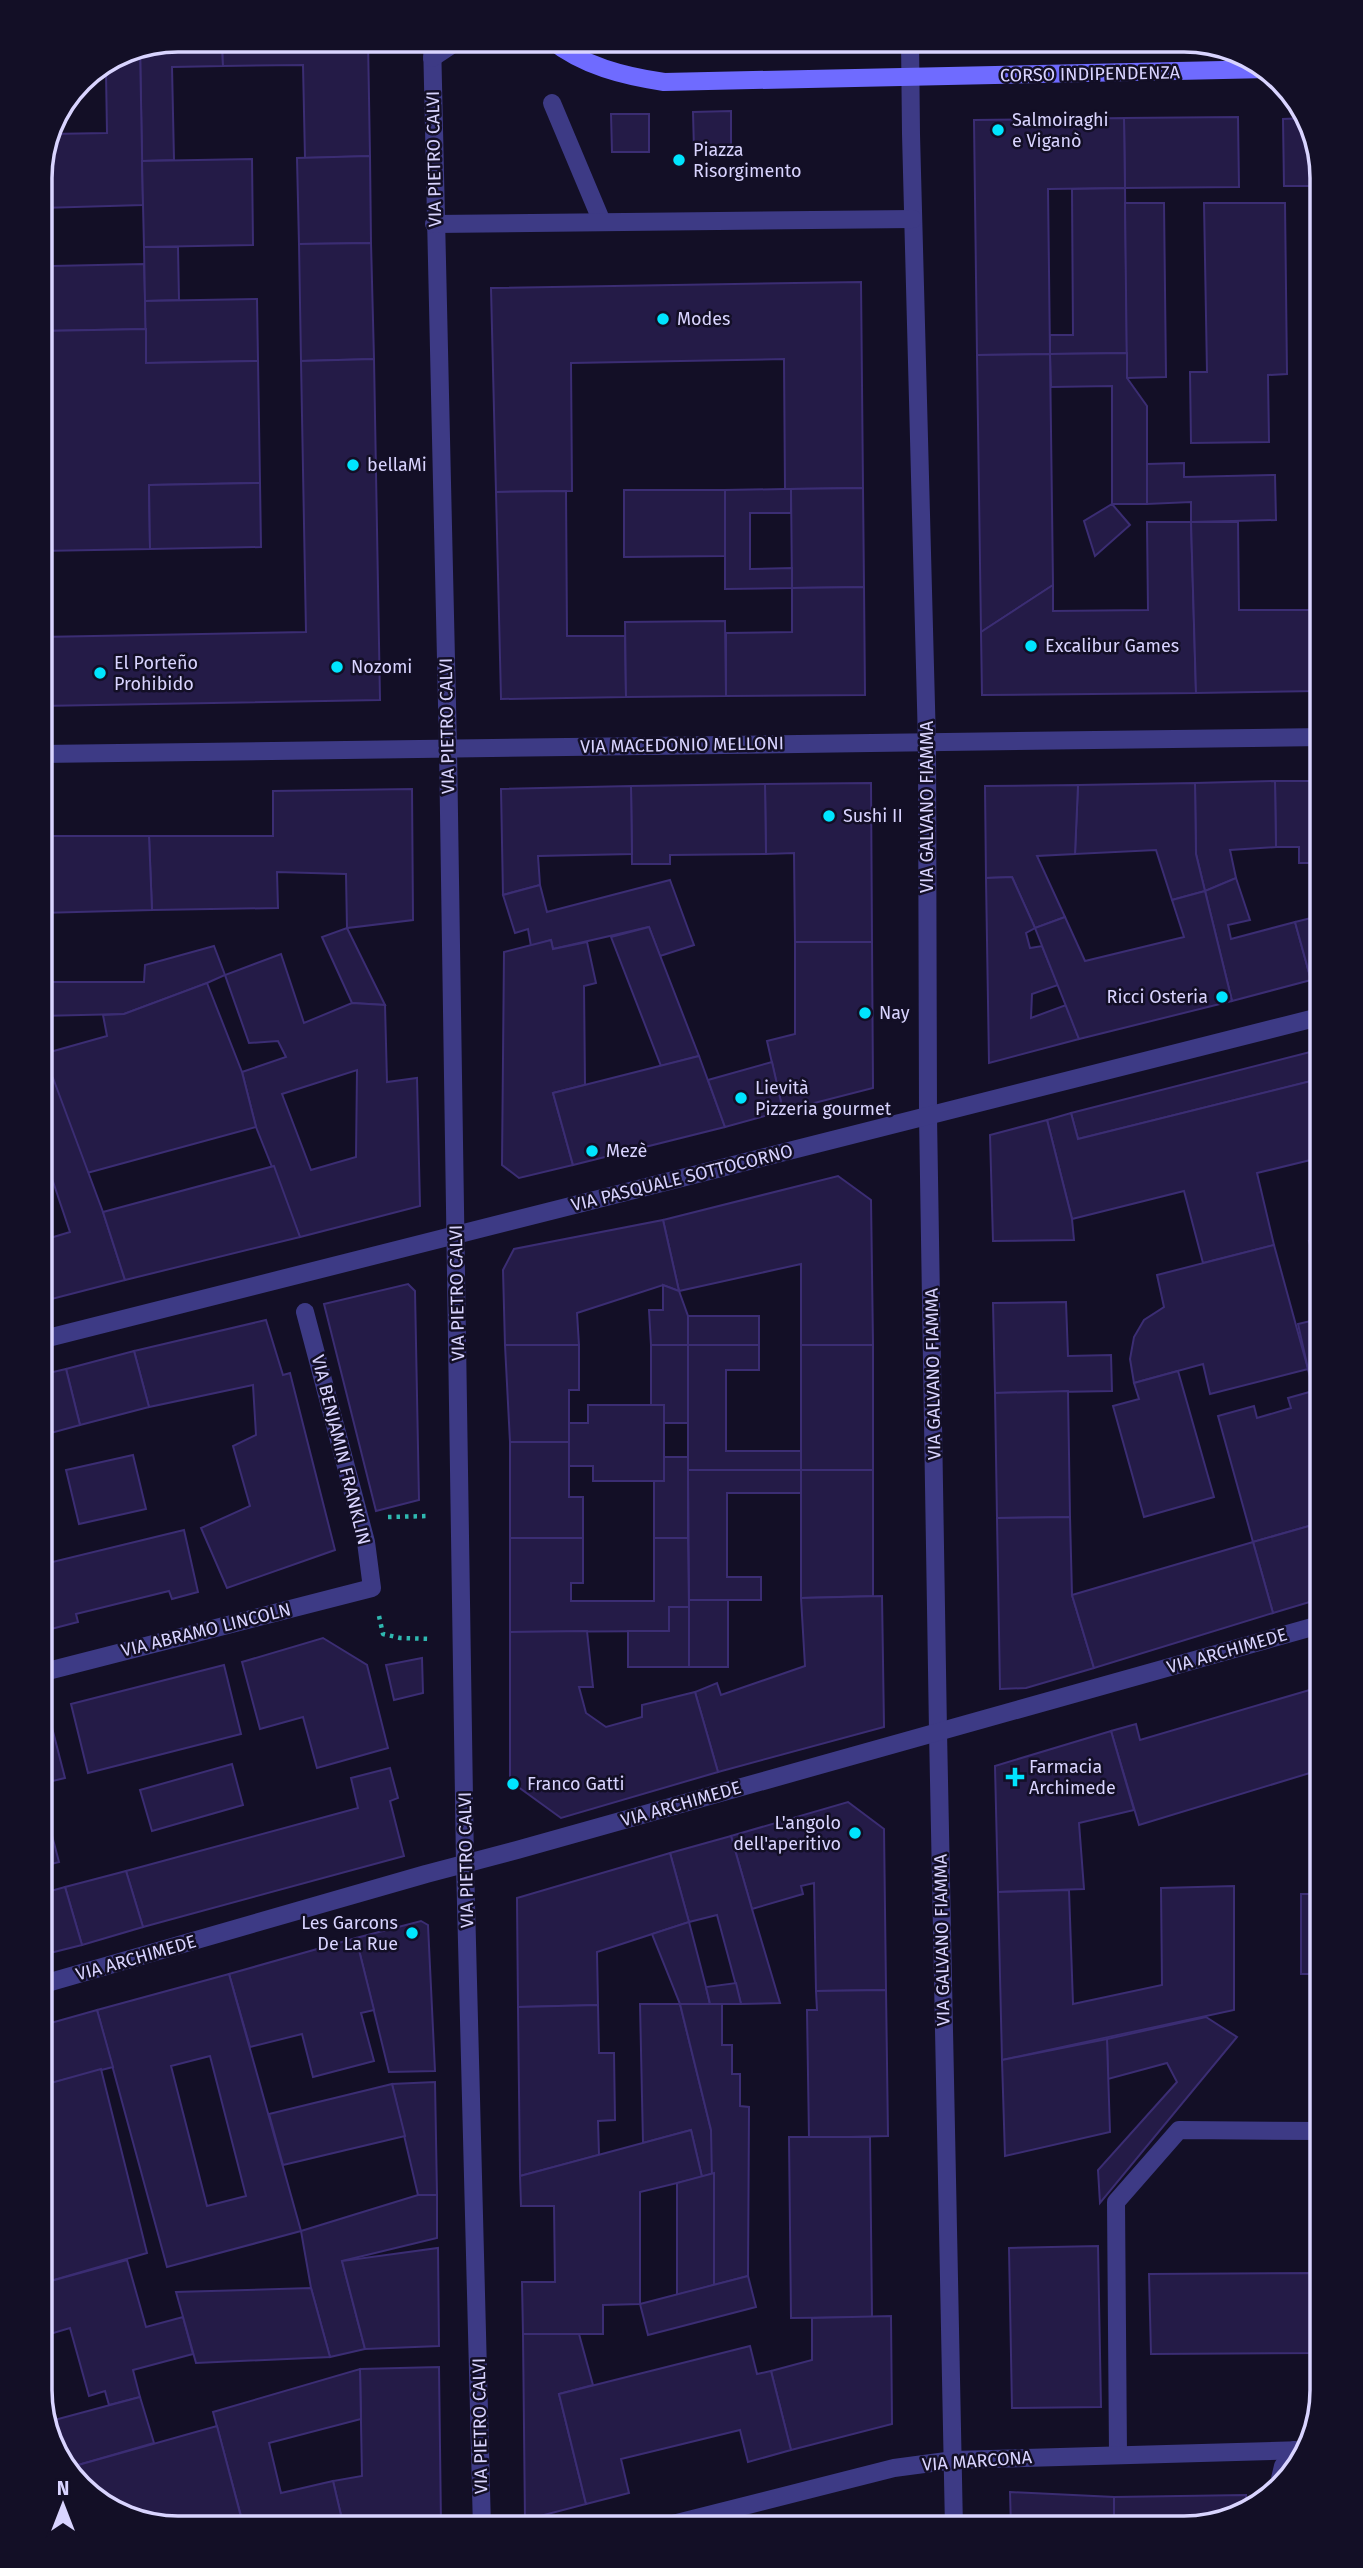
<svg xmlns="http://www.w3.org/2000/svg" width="1363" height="2568" viewBox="0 0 1363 2568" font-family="'Fira Sans',sans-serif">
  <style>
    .building { fill: #241b47; stroke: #3b2d73; stroke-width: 2; fill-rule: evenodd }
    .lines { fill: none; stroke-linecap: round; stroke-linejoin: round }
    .path { stroke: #2fb8b0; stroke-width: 4.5; stroke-dasharray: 3.5 5; stroke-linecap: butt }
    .lane { stroke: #3d3a85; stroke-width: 18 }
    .street { stroke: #3d3a85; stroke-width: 18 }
    .secondary { stroke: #6f6bff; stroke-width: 18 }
    .poi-dot { fill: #00e5ff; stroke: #130f26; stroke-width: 2.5 }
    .labels { text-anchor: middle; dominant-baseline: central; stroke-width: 5; stroke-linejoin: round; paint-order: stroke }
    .street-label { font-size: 18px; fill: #d9d4ff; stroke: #130f26 }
    .poi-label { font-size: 18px; fill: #d9d4ff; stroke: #130f26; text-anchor: start }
    .rim { fill: none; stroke: #d9d4ff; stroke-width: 3.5 }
  </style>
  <rect width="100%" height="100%" fill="#130f26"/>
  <g class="building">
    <polygon points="178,40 222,40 223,66 172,67 174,160 142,161 140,48"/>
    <polygon points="222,40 368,40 370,156 305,158 303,65 223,66"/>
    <polygon points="140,48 143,205 41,208 41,170 50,134 107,133 106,72 94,72 126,51"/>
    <polygon points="731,111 731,149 694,150 693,112"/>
    <polygon points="611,114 649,114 649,152 612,152"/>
    <polygon points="1238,117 1239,187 1125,188 1124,118"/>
    <polygon points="1124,118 1125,188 1048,189 1050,354 977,355 974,120"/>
    <polygon points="1307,118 1312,125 1323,186 1284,186 1283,119"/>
    <polygon points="370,156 371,243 299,244 297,158"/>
    <polygon points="252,159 253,245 144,247 142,161"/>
    <polygon points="1125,188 1127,353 1050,354 1050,335 1073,335 1072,189"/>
    <polygon points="1125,203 1164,203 1166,377 1127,378"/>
    <polygon points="1204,203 1285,203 1287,374 1268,375 1269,442 1191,443 1190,372 1207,372"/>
    <polygon points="41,243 51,243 52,266 144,264 146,329 41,331"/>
    <polygon points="371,243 374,359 301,361 299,244"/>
    <polygon points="144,247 178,247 179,300 145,301"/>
    <polygon points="861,282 863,488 785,489 784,359 571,363 572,491 496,492 491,288"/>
    <polygon points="257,299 258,361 146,363 145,301"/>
    <polygon points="1314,320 1323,321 1323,371 1311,370"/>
    <polygon points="146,329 146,363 258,361 260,483 149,485 150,549 40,551 41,331"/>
    <polygon points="1127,353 1127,378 1147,406 1147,504 1112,504 1112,386 1051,387 1050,354"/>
    <polygon points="1050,354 1053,585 981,632 977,355"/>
    <polygon points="374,359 380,700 40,706 40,637 306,632 301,361"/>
    <polygon points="1184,463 1184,477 1275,475 1276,520 1191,522 1191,502 1147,504 1147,464"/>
    <polygon points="260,483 261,547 150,549 149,485"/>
    <polygon points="863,488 864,587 792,588 791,489"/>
    <polygon points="785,489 791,489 791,513 750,513 750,569 792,568 792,588 725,589 725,490"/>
    <polygon points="624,490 725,490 725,556 624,557"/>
    <polygon points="566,491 567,636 625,636 626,697 501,699 496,492"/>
    <polygon points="1112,504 1130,525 1095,556 1084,521"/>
    <polygon points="1147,522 1191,522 1196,693 982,695 981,632 1053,585 1053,611 1148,610"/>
    <polygon points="1191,522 1238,522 1239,610 1315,610 1316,691 1196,693"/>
    <polygon points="864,587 865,695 726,696 726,633 792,632 792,588"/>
    <polygon points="725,621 726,696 626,697 625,622"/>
    <polygon points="1275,781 1323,781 1323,863 1299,863 1299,847 1276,847"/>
    <polygon points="1275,781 1276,847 1230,850 1236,878 1205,891 1196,854 1195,783"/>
    <polygon points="871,783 872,942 795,942 794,853 766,854 765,784"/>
    <polygon points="1195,783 1196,854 1205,891 1172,900 1156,850 1075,854 1078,785"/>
    <polygon points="765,784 766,854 670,855 670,864 632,864 631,786"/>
    <polygon points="1078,785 1075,854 1037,856 1065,917 1035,928 1012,877 986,878 985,786"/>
    <polygon points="631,786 632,854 538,856 540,885 503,895 501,789"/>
    <polygon points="412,789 413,920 347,928 346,874 277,872 278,908 152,910 149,836 273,836 273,791"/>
    <polygon points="40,836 149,836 152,910 40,913"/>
    <polygon points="1012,877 1035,928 1026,933 1030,948 1042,946 1058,985 1032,994 1031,1018 1066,1005 1079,1039 989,1063 986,878"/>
    <polygon points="1236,878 1250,920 1228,925 1231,939 1295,922 1311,980 1232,1001 1205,891"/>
    <polygon points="670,880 694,945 660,956 649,927 553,949 551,940 531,946 528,929 515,933 503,895 540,885 547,912"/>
    <polygon points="1205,891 1232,1001 1079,1039 1035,928 1065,917 1085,961 1184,937 1172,900"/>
    <polygon points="1323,915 1323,977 1311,980 1295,922"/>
    <polygon points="649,927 699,1056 661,1066 611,937"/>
    <polygon points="347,928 385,1005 352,1003 322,937"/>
    <polygon points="551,940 553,949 587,942 596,983 584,986 585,1085 553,1093 573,1165 519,1178 502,1165 504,952"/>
    <polygon points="795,942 872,942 873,1088 783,1111 767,1041 795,1034"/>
    <polygon points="214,946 225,975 207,983 124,1014 40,1016 40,982 144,982 145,965"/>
    <path d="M281,954L304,1023L352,1003L385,1005L387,1082L417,1078L420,1206L300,1237L256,1127L242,1072L286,1057L278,1041L249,1043L225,975ZM357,1070L356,1157L311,1170L282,1094Z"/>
    <polygon points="207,983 242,1072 256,1127 87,1173 43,1054 107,1036 103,1015 124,1014"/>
    <polygon points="1318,1050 1323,1078 1078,1139 1071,1113"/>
    <polygon points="699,1056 725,1127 573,1165 553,1093"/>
    <polygon points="772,1062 783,1111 725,1127 708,1080"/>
    <polygon points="53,1078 103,1212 125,1280 40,1302 40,1241 70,1232 40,1143 40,1082"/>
    <polygon points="1323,1078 1323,1157 1257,1173 1274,1245 1203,1263 1184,1191 1072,1219 1047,1120 1071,1113 1078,1139"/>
    <polygon points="1047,1120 1072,1219 1074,1240 993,1241 990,1135"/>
    <polygon points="274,1166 300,1237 125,1280 103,1212"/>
    <polygon points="838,1176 871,1200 873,1345 801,1345 801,1264 679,1291 663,1220"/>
    <polygon points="663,1220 679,1291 663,1285 577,1313 579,1345 505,1345 503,1270 514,1249"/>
    <polygon points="1323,1237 1323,1271 1317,1273 1309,1241"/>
    <polygon points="1274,1245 1308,1369 1210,1394 1203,1364 1134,1383 1130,1359 1134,1337 1144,1320 1164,1307 1157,1275"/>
    <polygon points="408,1284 415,1291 419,1500 376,1511 324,1304"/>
    <polygon points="663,1285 679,1291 688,1316 688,1345 651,1345 649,1310 663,1310"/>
    <polygon points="1066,1302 1068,1356 1111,1355 1112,1391 995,1393 993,1303"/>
    <rect x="688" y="1316" width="71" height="29"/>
    <polygon points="1323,1318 1323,1365 1308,1369 1298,1324"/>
    <polygon points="266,1320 283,1375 290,1373 335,1550 227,1588 201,1528 250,1506 233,1446 256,1435 253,1385 149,1407 134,1351"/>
    <polygon points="505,1345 579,1345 579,1390 569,1390 569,1442 510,1442"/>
    <polygon points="651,1345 688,1345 688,1423 664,1423 664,1405 651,1405"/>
    <polygon points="688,1345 759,1345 759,1370 726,1370 726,1451 801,1451 801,1470 688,1470"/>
    <rect x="801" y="1345" width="72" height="125"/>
    <polygon points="134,1351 149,1407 80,1425 66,1369"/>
    <polygon points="1323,1365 1323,1428 1308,1369"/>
    <polygon points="66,1369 80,1425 40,1436 40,1375"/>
    <polygon points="1178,1371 1214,1497 1144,1517 1113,1406 1139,1399 1134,1383"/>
    <polygon points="1068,1391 1070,1517 997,1518 995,1393"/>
    <polygon points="1313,1391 1323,1428 1323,1522 1253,1542 1218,1416 1254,1406 1257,1418 1291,1408 1288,1398"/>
    <polygon points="588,1405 664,1405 664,1481 593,1481 593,1466 569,1466 569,1423 588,1423"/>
    <polygon points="510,1442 569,1442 569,1497 583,1497 583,1538 510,1538"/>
    <polygon points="133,1455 146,1509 79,1524 66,1470"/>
    <polygon points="664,1457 688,1457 688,1538 654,1538 654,1481 664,1481"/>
    <polygon points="688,1470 801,1470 801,1493 727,1493 727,1577 761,1577 761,1600 689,1600"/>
    <polygon points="801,1470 873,1470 873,1596 801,1598"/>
    <polygon points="1070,1517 1072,1595 1094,1668 1026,1688 1000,1689 997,1518"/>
    <polygon points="1323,1522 1323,1598 1273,1613 1253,1542"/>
    <polygon points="184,1530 198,1592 172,1599 169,1591 76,1614 78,1622 51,1629 40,1590 40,1565"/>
    <polygon points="510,1538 583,1538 583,1583 571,1583 571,1601 654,1601 654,1538 688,1538 689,1607 669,1607 669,1631 510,1632"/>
    <polygon points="1253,1542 1273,1613 1094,1668 1072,1595"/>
    <polygon points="882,1596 884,1727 718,1772 695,1692 717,1683 721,1695 805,1666 801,1598"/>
    <rect x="689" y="1600" width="39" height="67"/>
    <polygon points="669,1607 689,1607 689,1667 628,1667 628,1631 669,1631"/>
    <polygon points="587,1631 593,1687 579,1687 586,1713 606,1727 642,1717 642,1705 695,1692 718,1772 561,1818 510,1781 510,1632"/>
    <polygon points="323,1638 367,1665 388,1748 317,1768 303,1717 260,1729 242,1662"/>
    <polygon points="422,1658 423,1693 394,1700 386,1665"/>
    <polygon points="224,1665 241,1734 88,1773 71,1704"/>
    <polygon points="1323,1686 1323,1769 1139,1825 1111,1731 1136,1724 1140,1740"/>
    <polygon points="48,1712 65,1778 40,1784 40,1714"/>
    <polygon points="1111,1731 1134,1810 1079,1823 1084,1889 998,1892 995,1766"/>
    <polygon points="232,1764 243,1805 152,1831 140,1790"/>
    <polygon points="390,1768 398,1798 390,1801 404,1856 143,1927 126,1871 358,1808 351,1778"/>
    <polygon points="848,1802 884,1829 886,1990 816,1991 814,1883 801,1886 803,1894 752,1909 731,1836"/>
    <polygon points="45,1809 59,1862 40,1867 40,1810"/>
    <polygon points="731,1836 752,1909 780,2003 741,2004 717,1915 689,1922 670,1853"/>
    <polygon points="670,1853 689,1922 597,1952 598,2005 518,2007 517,1898"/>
    <polygon points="126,1871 143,1927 82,1945 65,1887"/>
    <polygon points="1234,1886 1234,2010 1002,2060 998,1892 1069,1890 1073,2004 1162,1985 1161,1888"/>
    <polygon points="65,1887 82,1945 50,1953 40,1918 40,1894"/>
    <rect x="1301" y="1894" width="22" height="80"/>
    <polygon points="40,1918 50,1953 40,1956"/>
    <polygon points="421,1921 428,1925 435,2071 389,2072 356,1938"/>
    <polygon points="689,1922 706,1987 710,2004 680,2004 652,1934"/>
    <polygon points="356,1938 374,2010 361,2013 374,2061 313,2077 302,2034 250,2047 229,1974"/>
    <path d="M229,1974L301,2231L167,2267L97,2010ZM210,2056L246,2196L207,2206L171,2066Z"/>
    <polygon points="736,1983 741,2004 710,2004 706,1987"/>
    <polygon points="886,1990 888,2136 809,2138 807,2010 817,2010 816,1991"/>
    <polygon points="640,2004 680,2004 711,2130 714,2173 702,2177 691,2130 643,2143"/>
    <polygon points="680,2004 722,2004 722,2045 732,2045 732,2074 740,2074 740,2106 749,2107 748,2276 714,2285 711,2130"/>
    <polygon points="598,2005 599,2053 614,2053 615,2120 598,2121 599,2155 520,2176 518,2007"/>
    <polygon points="97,2010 113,2067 40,2086 40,2026"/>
    <polygon points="1206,2017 1237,2037 1100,2203 1098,2170 1177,2082 1167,2063 1108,2079 1107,2039"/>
    <polygon points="1107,2039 1110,2132 1005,2156 1002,2060"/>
    <polygon points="101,2069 147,2253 40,2284 40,2086"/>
    <polygon points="435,2082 437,2195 418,2195 392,2084"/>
    <polygon points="392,2084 405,2136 283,2165 269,2114"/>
    <polygon points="691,2130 702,2177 640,2192 640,2304 603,2305 603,2334 523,2334 522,2282 555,2282 554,2206 521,2206 520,2176"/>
    <polygon points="789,2137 870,2137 872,2317 791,2318"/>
    <polygon points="714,2173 714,2285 677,2295 677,2183"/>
    <polygon points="418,2195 437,2195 437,2238 342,2261 365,2349 330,2357 311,2288 301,2231"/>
    <polygon points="1098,2246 1101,2407 1012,2408 1009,2248"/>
    <polygon points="438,2248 439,2346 365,2349 342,2261"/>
    <polygon points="127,2260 146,2327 183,2317 193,2354 133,2370 140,2397 109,2405 105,2391 89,2396 70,2328 40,2337 40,2284"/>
    <polygon points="1323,2273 1323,2353 1151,2354 1149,2274"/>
    <polygon points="748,2276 756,2307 648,2335 640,2304"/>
    <polygon points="311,2288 330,2357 196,2363 176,2292"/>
    <polygon points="891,2316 892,2424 791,2450 771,2371 812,2360 812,2318"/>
    <polygon points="523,2334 579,2334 593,2385 559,2394 586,2504 525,2520"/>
    <polygon points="750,2346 757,2374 771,2371 791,2450 748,2462 740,2430 621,2459 629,2493 586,2504 559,2394"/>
    <polygon points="439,2367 441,2525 439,2528 344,2528 333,2481 362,2476 360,2369"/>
    <polygon points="360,2369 361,2419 269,2443 281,2493 333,2481 344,2528 244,2527 213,2412"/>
    <polygon points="140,2397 154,2443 71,2467 51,2443 47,2422"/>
    <polygon points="217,2426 241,2517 215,2524 216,2527 170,2527 101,2504 71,2467"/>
    <polygon points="1010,2492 1114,2497 1114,2528 1011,2528"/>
    <polygon points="1246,2495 1246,2510 1238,2517 1185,2528 1114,2528 1114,2497"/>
    <polygon points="892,2516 892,2528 842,2528"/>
    <polygon points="241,2517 244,2527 216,2527 215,2524"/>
  </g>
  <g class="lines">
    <g class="path">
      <polyline points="388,1517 429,1516"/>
      <polyline points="379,1616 383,1634 400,1638 431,1639"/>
    </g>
    <g class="lane">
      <polyline points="552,103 602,222"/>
      <polyline points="1118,2454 1116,2202 1179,2130 1323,2131"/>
    </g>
    <g class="street">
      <polyline points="432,40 448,748 465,1864 482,2528"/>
      <polyline points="910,40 911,134 927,743 928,1116 938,1731 954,2528"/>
      <polyline points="432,58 459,40"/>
      <polyline points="434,224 913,219"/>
      <polyline points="40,754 1323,737"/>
      <polyline points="40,1340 1323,1016"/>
      <polyline points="40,1673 372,1588 366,1542 305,1312"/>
      <polyline points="40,1985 426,1874 517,1850 1323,1624"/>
      <polyline points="1279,2483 1283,2466 1294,2450"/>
      <polyline points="657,2528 894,2468 954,2460 1304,2450"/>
    </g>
    <path class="secondary" d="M551,40C583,66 624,76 664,82L1269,69"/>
  </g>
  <g class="poi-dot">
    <circle cx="998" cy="130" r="7"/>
    <circle cx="679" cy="160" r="7"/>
    <circle cx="663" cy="319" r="7"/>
    <circle cx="353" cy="465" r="7"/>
    <circle cx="1031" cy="646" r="7"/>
    <circle cx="337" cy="667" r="7"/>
    <circle cx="100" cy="673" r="7"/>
    <circle cx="829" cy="816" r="7"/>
    <circle cx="1222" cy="997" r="7"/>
    <circle cx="865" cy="1013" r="7"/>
    <circle cx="741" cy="1098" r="7"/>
    <circle cx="592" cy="1151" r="7"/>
    <path d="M1011.5 1766.5h7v7h7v7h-7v7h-7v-7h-7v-7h7z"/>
    <circle cx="513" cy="1784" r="7"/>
    <circle cx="855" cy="1833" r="7"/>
    <circle cx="412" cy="1933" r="7"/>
  </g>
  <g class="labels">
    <g class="street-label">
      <text transform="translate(1090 74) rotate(-1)">CORSO INDIPENDENZA</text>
      <text transform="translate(434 159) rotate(-91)">VIA PIETRO CALVI</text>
      <text transform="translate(447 726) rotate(-91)">VIA PIETRO CALVI</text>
      <text transform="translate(682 745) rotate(-1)">VIA MACEDONIO MELLONI</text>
      <text transform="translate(927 807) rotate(-90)">VIA GALVANO FIAMMA</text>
      <text transform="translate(682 1178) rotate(-14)">VIA PASQUALE SOTTOCORNO</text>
      <text transform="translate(457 1293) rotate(-91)">VIA PIETRO CALVI</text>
      <text transform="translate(933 1374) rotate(-91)">VIA GALVANO FIAMMA</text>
      <text transform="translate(341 1450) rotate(76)">VIA BENJAMIN FRANKLIN</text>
      <text transform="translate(206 1630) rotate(-14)">VIA ABRAMO LINCOLN</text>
      <text transform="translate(1227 1651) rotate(-16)">VIA ARCHIMEDE</text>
      <text transform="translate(681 1804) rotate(-16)">VIA ARCHIMEDE</text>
      <text transform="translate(466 1860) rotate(-91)">VIA PIETRO CALVI</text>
      <text transform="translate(942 1940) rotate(-91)">VIA GALVANO FIAMMA</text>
      <text transform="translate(136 1958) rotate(-16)">VIA ARCHIMEDE</text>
      <text transform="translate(480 2426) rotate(-91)">VIA PIETRO CALVI</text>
      <text transform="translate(977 2461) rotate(-4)">VIA MARCONA</text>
    </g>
    <g class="poi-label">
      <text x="1012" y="120">Salmoiraghi<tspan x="1012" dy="21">e Viganò</tspan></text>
      <text x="693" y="150">Piazza<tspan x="693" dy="21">Risorgimento</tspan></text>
      <text x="677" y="319">Modes</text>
      <text x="367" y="465">bellaMi</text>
      <text x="1045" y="646">Excalibur Games</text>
      <text x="114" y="663">El Porteño<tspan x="114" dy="21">Prohibido</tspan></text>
      <text x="351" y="667">Nozomi</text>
      <text x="843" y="816">Sushi II</text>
      <text x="1208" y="997" text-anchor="end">Ricci Osteria</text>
      <text x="879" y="1013">Nay</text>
      <text x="755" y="1088">Lievità<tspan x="755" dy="21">Pizzeria gourmet</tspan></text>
      <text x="606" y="1151">Mezè</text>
      <text x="1029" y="1767">Farmacia<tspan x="1029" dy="21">Archimede</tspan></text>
      <text x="527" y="1784">Franco Gatti</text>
      <text x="841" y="1823" text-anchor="end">L'angolo<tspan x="841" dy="21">dell'aperitivo</tspan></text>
      <text x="398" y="1923" text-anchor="end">Les Garcons<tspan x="398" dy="21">De La Rue</tspan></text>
    </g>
  </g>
  <path d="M0 0H1363V2568H0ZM178 52H1184A126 126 0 0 1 1310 178V2390A126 126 0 0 1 1184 2516H178A126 126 0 0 1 52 2390V178A126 126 0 0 1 178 52Z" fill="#130f26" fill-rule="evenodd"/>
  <path class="rim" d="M178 52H1184A126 126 0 0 1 1310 178V2390A126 126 0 0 1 1184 2516H178A126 126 0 0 1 52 2390V178A126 126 0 0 1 178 52Z"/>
  <g transform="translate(63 2505)" stroke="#130f26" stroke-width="5" paint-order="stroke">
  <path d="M0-5L12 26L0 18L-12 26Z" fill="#d9d4ff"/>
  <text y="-10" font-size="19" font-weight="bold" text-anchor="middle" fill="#d9d4ff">N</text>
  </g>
</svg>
